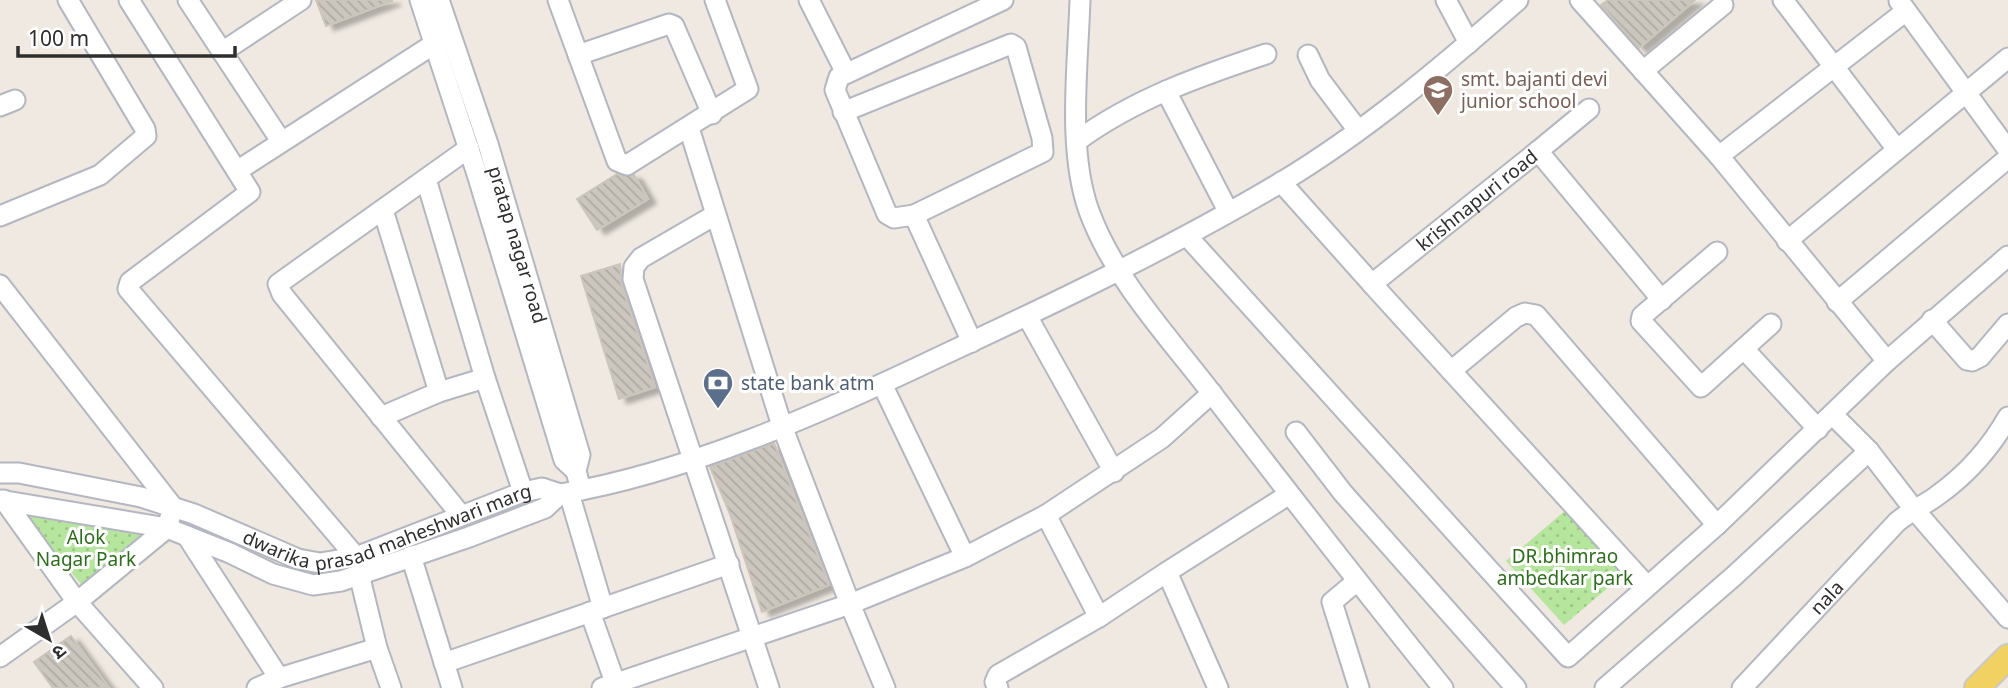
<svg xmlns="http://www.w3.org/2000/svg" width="2008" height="688" viewBox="0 0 2008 688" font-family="'Noto Sans','Noto Sans Devanagari',sans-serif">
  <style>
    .grass { fill: url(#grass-dots) }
    .building { fill: url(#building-back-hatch); stroke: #cbc5ba; stroke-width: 2; filter: url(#shadow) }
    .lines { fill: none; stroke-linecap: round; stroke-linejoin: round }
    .minor-casing { stroke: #b4b7c1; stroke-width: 23 }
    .major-casing { stroke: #c9c9c9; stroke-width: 28 }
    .minor { stroke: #fff; stroke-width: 19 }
    .major { stroke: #f2d163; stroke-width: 24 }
    .labels { text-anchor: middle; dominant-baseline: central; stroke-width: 6; stroke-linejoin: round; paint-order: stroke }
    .education-label { font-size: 19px; fill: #785e54; stroke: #fff; text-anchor: start }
    .street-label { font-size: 19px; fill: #2e2e2e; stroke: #fff }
    .service-label { font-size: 19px; fill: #4e5e75; stroke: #fff; text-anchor: start }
    .park-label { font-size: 19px; fill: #2c6e1b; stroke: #fff }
  </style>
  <defs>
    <pattern id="grass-dots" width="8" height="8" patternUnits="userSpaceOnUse" patternTransform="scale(1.75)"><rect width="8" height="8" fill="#b6e59e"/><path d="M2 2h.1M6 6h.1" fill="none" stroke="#9dc588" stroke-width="1.8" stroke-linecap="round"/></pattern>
    <pattern id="building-back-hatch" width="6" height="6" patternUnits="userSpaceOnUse" patternTransform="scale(1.75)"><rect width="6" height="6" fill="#cbc7bf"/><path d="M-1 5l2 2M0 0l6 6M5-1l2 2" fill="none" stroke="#afaba4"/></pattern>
    <filter id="shadow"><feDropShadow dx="8" dy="4.5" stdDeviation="2" flood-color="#0004"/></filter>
  </defs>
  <rect width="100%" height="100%" fill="#efe9e1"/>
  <g class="grass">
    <polygon points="19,510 155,531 81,584"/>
    <polygon points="1566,510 1624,574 1564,625 1506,561"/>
  </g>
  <g class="building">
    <polygon points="316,0 392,0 392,1 326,26"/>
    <polygon points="1608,0 1695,0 1639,48 1601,5"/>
    <polygon points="617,174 634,175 648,199 597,230 577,199"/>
    <polygon points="620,264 621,283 655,387 619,399 581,276"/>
    <polygon points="774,443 829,585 762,612 730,514 710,467"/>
    <polygon points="71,636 101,677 109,688 53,688 34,662"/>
  </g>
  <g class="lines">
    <g class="minor-casing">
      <g id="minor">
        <polyline points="129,0 250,192 130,282 128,289 356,557"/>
        <polyline points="188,0 281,141"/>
        <polyline points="420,0 477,174 564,460 576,471"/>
        <path id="s1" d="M439,0L488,144L580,455L576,471L581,490"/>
        <polyline points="558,0 617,161 627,165 748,89 715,0"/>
        <polyline points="809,0 846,73"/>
        <path d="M1080,0C1078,65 1067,150 1089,211C1114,279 1167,335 1210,391C1287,491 1364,590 1443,688"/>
        <polyline points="1446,0 1469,43"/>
        <polyline points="1580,0 1719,156 1887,361"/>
        <polyline points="1783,0 1896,148"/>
        <polyline points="1899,1 2008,150"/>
        <polyline points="222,52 301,0"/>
        <polyline points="578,55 669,24 674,26 712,114"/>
        <polyline points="1308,55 1320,80 1357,129"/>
        <polyline points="1643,71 1723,5"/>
        <polyline points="1166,91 1228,211"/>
        <polyline points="0,106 15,100"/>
        <polyline points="843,112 1011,44 1016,47 1042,138 1043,152 914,215 894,218 887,214 835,90 839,77 1003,0"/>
        <polyline points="689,128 782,426 850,604 965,557 1046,515 1099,617"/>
        <path d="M1077,141C1134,99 1200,76 1266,54"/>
        <polyline points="1538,151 1589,109"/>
        <polyline points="1719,156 1906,11"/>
        <polyline points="237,171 434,44"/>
        <polyline points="426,179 485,378 523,492"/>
        <path id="s2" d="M1281,182L1372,284L1538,151L1662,300"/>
        <polyline points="383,210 439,392"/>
        <polyline points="715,215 641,258 634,267 633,279 769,688"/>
        <polyline points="914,215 972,342"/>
        <polyline points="0,216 100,175 146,136 145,129 68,0"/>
        <polyline points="1187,236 1568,657 1717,525 1887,361 2008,256"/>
        <polyline points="1787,241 2008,58"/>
        <polyline points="1717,252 1642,316 1641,321 1701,387 1771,324"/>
        <polyline points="1372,284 1647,586"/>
        <polyline points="0,285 173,507 167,528 77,602 0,657"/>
        <polyline points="1837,302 2008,158"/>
        <polyline points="1027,316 1114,472"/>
        <polyline points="1932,320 1967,360 1972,361 1980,357 2008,324"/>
        <polyline points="1744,349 1818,429"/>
        <polyline points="1451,371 1516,317 1525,313 1536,315 1717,525"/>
        <polyline points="882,384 965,557"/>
        <polyline points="1833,415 1869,451 1913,508 2008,618"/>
        <polyline points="381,417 439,392 485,378"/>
        <polyline points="1296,432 1343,493 1516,688"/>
        <path id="s3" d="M0,473H19L141,497L194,514L298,559L320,563L356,557L523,492L542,488L560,494"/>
        <polyline points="569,493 603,608"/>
        <path d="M560,494C686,473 824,412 939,357C1055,303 1170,248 1280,183C1365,132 1443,66 1518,0"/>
        <polyline points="0,500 167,528 230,553 273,574 313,585 341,581 469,537 545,508 560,494"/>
        <polyline points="4,500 77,602 153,688"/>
        <polyline points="460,514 282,294 278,284 469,148"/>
        <polyline points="1046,515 1162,438 1212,393"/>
        <polyline points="187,536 279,678"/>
        <polyline points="411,556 452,688"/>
        <polyline points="359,574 377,648 391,688"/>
        <polyline points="1357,581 1332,602 1359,688"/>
        <polyline points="590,612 617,688"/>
        <polyline points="444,663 729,564"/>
        <polyline points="257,688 279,678 377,648"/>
        <polyline points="602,688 850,604 885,688"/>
        <polyline points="998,688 995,682 998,675 1099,617 1167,572"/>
        <polyline points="1218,688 1167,572 1288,495"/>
        <polyline points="1605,688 1734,576 1869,451"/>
        <path id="s4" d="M1742,688L1897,522C1910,511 1925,505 1938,495C1966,475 1991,447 2008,417"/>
      </g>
    </g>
    <g class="major-casing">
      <polyline id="major" points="1977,688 2008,657"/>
    </g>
    <use href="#minor" class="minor"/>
    <use href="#major" class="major"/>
  </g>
  <defs>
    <g id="school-pin" transform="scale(1.575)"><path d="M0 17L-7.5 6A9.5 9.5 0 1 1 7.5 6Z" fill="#8d6e63" stroke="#fff"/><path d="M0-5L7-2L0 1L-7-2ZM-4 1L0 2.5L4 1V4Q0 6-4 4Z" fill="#fff"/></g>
    <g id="bank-pin" transform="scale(1.575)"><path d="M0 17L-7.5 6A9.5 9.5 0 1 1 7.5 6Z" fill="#5c6f8a" stroke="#fff"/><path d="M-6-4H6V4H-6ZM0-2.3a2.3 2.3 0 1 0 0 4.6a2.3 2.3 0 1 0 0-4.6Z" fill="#fff"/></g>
  </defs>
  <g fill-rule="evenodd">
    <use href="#school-pin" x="1438" y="90"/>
    <use href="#bank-pin" x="718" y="383"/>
  </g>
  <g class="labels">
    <g class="education-label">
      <text x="1461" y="79">smt. bajanti devi<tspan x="1461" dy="22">junior school</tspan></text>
    </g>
    <g class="street-label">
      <text stroke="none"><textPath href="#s2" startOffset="271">krishnapuri road</textPath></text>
      <text stroke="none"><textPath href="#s1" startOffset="257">pratap nagar road</textPath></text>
      <text stroke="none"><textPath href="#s3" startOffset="406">dwarika prasad maheshwari marg</textPath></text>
      <text stroke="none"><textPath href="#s4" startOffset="124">nala</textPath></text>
    </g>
    <g class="service-label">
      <text x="741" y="383">state bank atm</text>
    </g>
    <g class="park-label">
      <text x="86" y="537">Alok<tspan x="86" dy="22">Nagar Park</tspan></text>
      <text x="1565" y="556">DR.bhimrao<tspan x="1565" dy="22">ambedkar park</tspan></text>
    </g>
  </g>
  <g transform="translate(49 639) rotate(141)" stroke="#ffffff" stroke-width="5" paint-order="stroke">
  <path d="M0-5L12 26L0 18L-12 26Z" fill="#2e2e2e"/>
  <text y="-10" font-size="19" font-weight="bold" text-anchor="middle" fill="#2e2e2e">उ</text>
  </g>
  <path d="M18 46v10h217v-10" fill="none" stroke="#2e2e2e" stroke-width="3.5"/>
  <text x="28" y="46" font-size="21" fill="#2e2e2e" stroke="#ffffff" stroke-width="5" paint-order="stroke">100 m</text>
</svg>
